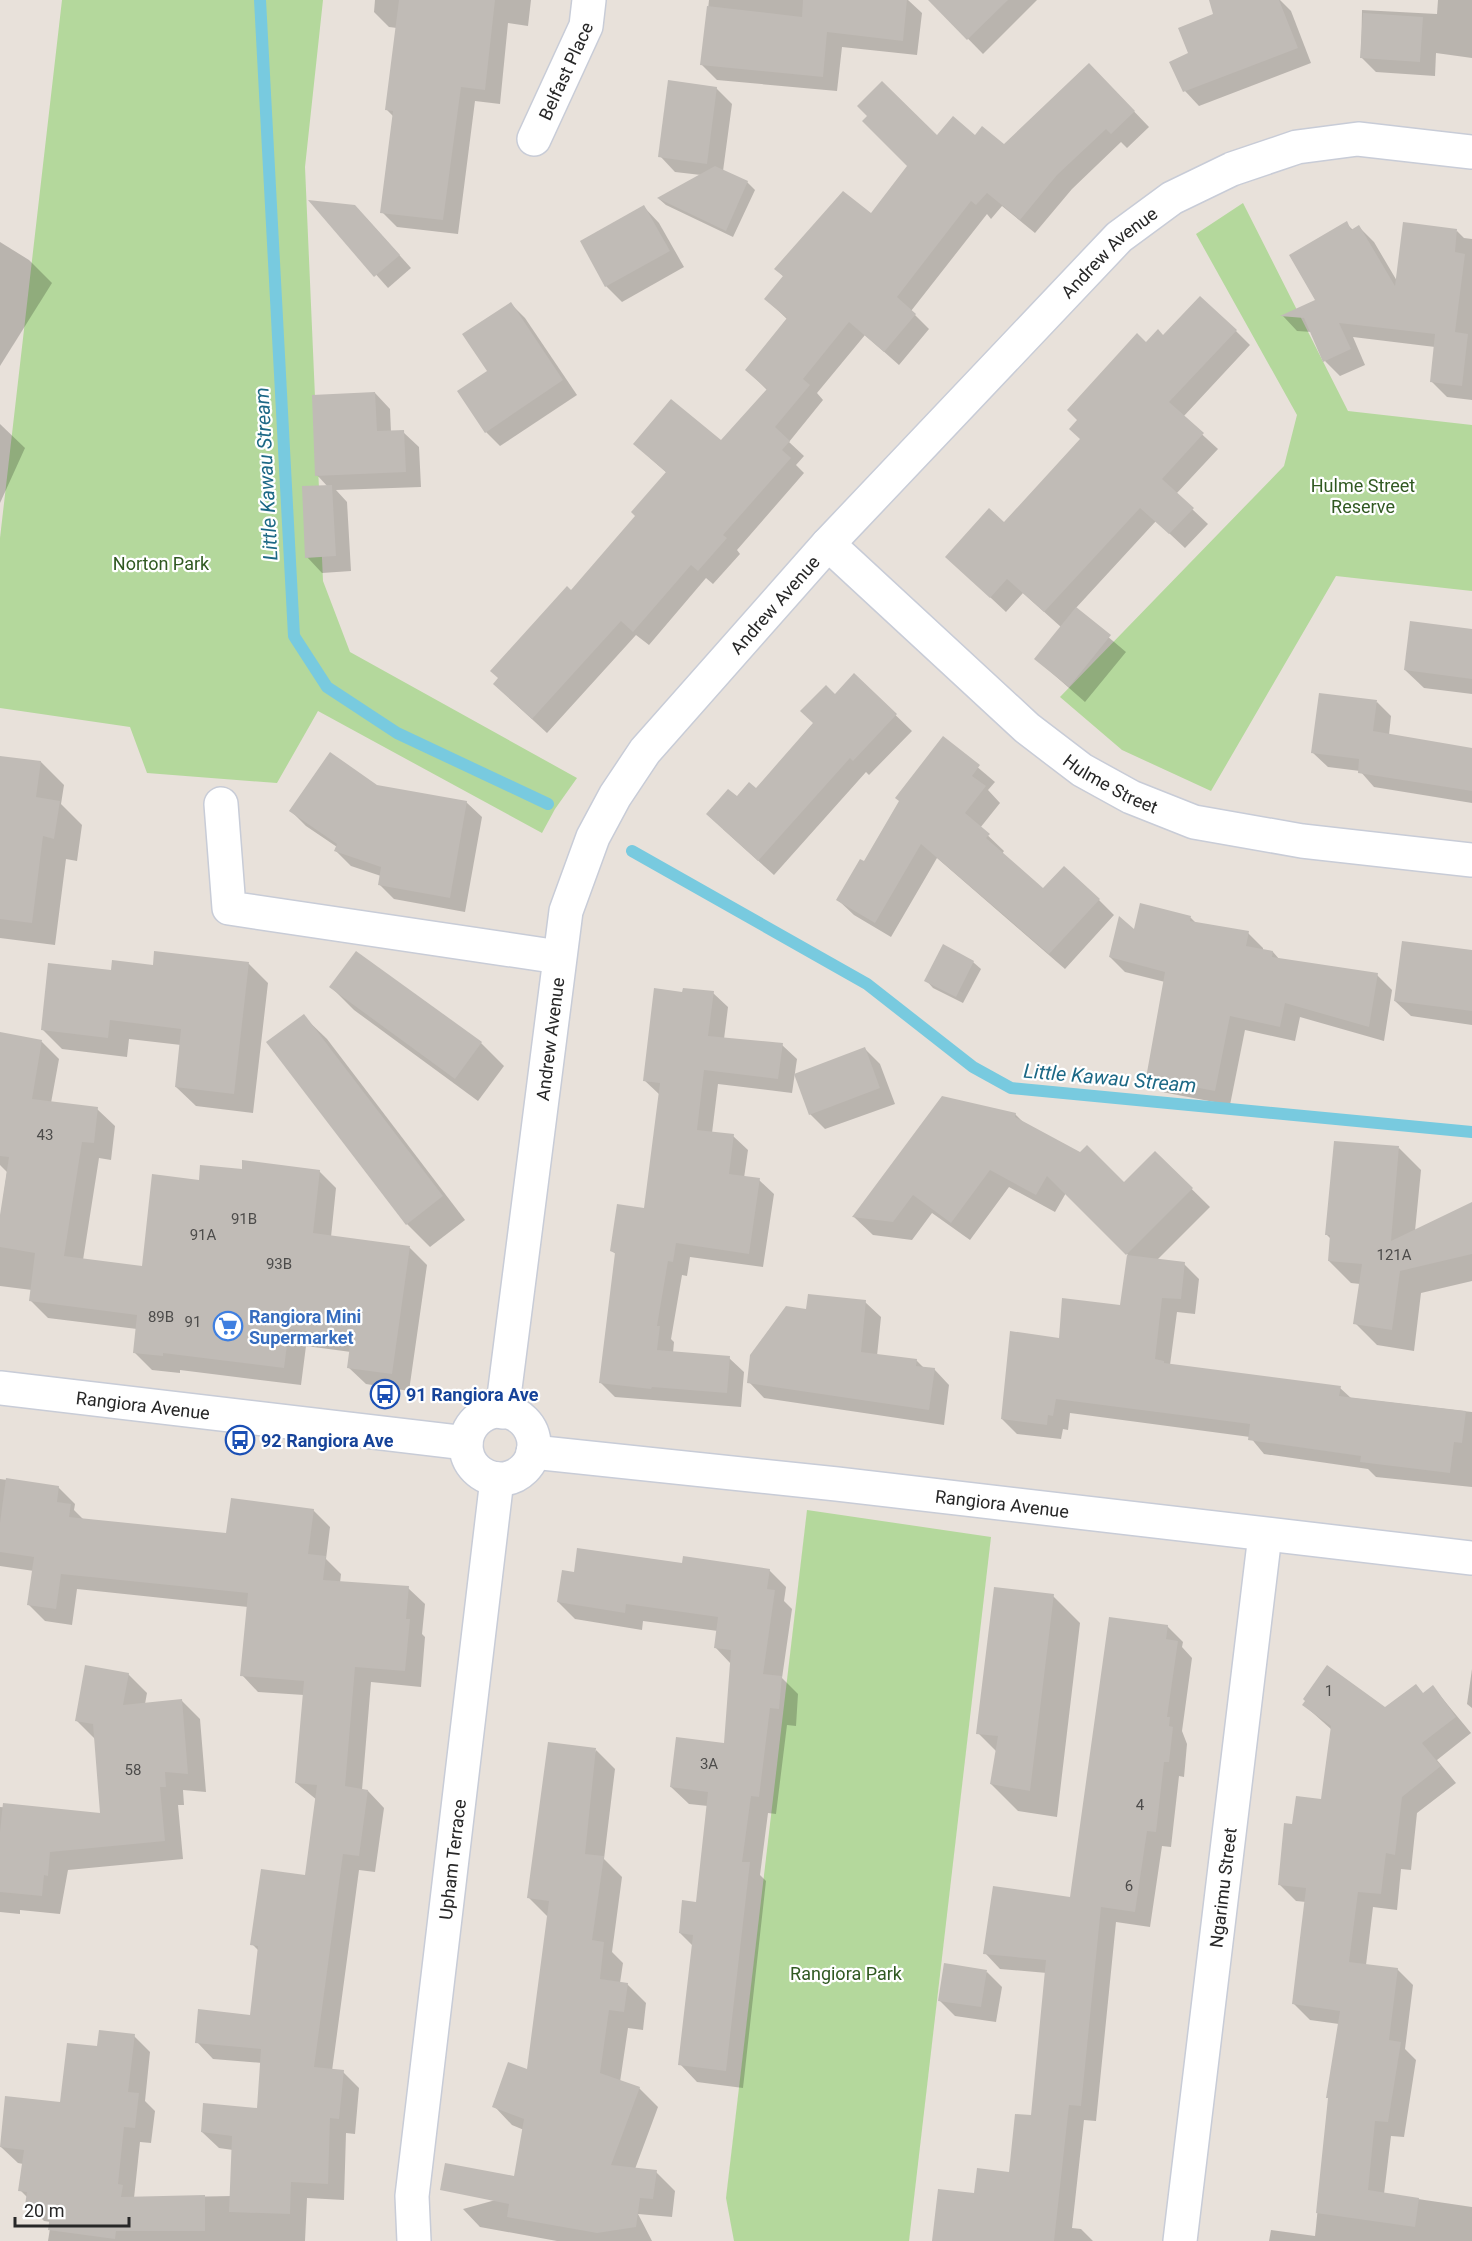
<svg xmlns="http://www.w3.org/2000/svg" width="1472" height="2241" viewBox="0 0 1472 2241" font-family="Roboto,sans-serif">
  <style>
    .green { fill: #b4d89c }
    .shadow { fill: #0003 }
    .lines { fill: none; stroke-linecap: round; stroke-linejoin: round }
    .stream { stroke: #78cadf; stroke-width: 12 }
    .building { fill: #c0bbb6 }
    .minor-casing { stroke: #c8ccd7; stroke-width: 36 }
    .minor { stroke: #fff; stroke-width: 33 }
    .labels { text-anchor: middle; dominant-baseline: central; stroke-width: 4.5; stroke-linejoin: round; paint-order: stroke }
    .number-label { font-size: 15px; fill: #4d4c4b }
    .street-label { font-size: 18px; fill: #272727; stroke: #fff }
    .park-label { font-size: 18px; fill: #305921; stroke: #fff }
    .shop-label { font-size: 18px; font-weight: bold; fill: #366cbe; stroke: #fff; text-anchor: start }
    .transit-label { font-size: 18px; font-weight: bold; fill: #164399; stroke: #fff; text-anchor: start }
    .water-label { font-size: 20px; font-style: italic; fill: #1c6885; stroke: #fff }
  </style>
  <rect width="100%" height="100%" fill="#e8e1da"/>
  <g class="green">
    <polygon points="62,0 323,0 305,167 323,581 350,652 577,778 555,809 542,833 318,711 277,783 147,773 130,727 0,708 0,538"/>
    <polygon points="1243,203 1348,411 1472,425 1472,591 1336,576 1211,791 1122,750 1060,697 1284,466 1297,415 1196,234"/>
    <polygon points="807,1510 991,1537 909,2241 734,2241 726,2198"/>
  </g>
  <g class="shadow">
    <polygon points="375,0 531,0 528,26 508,23 500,104 475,101 458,234 397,227 382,212 394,117 387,110 397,28 389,27 374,12"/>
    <polygon points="709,0 908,0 922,13 917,55 842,47 837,91 717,80 702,65"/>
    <polygon points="930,0 1037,0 983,54"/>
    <polygon points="1266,0 1280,0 1291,11 1311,63 1199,106 1185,91 1190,54"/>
    <polygon points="1438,0 1472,0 1472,58 1436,53 1435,76 1376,72 1361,57 1362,10 1437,14"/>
    <polygon points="1103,79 1149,127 1127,148 1121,142 1072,189 1035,233 1002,206 991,219 987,214 911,311 929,329 899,365 865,335 817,393 823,400 789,442 804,456 796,465 804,473 737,550 740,554 713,584 706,578 649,645 636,635 547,733 509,698 572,592 637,516 667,473 650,458 721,442 767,390 747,370 788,320 766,299 784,277 776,269 871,215 937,137 975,137 1004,146"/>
    <polygon points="716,88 732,104 723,171 747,182 755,190 733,237 666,205 659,199 701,175 675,172 660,156"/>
    <polygon points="312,202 367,219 411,268 388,288"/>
    <polygon points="644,207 659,223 684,267 622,302 606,286 582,242"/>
    <polygon points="1346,223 1353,230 1359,227 1374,242 1397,281 1457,231 1464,238 1472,239 1472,400 1447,397 1431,381 1435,347 1353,337 1365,365 1340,376 1325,361 1312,332 1297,331 1283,316 1317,301"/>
    <polygon points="0,242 29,260 52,283 0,366"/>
    <polygon points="511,304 525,318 577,395 500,446 486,432 489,372"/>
    <polygon points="1236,331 1250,345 1183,417 1218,449 1176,494 1208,524 1185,548 1156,521 1075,609 1126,652 1085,702 1036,659 1061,627 1023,593 1006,612 962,571 1081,439 1146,344 1164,337"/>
    <polygon points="375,393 390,409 391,432 403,432 419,447 421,487 336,490 347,502 351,571 322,573 307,557 328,487 317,475"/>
    <polygon points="0,424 25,448 0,503"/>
    <polygon points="1472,630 1472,694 1424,688 1405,670"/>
    <polygon points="854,675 912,731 869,775 866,772 774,875 723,829 737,798 757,790"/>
    <polygon points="1377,702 1391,716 1389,735 1472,749 1472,803 1374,787 1360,771 1328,767 1313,753"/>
    <polygon points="943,738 995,782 988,790 1000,803 980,828 1004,851 1002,854 1043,890 1099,900 1114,915 1065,969 937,858 891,937 854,915 838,900 865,863"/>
    <polygon points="0,757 41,762 64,785 61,804 82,825 77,861 66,859 55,945 0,938"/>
    <polygon points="376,786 466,802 482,817 465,912 394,899 379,884 381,876 351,866 336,851 337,847 306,826 291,811"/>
    <polygon points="1141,905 1191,918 1197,924 1248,933 1263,948 1263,951 1273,952 1280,960 1377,975 1392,990 1384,1041 1300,1017 1295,1041 1245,1030 1230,1105 1162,1092 1147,1077 1165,982 1125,972 1110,957 1134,932"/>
    <polygon points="1472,952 1472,1025 1411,1016 1395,1001"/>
    <polygon points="973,962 981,969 963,1003 933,988 926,980"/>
    <polygon points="249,964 268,983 253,1113 196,1106 176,1087 181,1045 129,1039 127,1057 62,1049 42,1029 112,972 154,967"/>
    <polygon points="331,987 481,1043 504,1066 478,1101 354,1010"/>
    <polygon points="683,993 713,993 728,1007 724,1039 782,1045 797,1059 792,1093 718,1084 712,1133 733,1136 748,1150 744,1178 759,1180 774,1194 763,1267 690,1257 687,1276 682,1275 671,1339 674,1342 673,1353 729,1358 744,1372 741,1407 615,1397 600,1382 617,1255 612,1251 646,1209 660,1095 644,1080"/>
    <polygon points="303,1016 327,1039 465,1220 430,1247 407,1224"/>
    <polygon points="0,1034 42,1042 59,1059 51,1103 97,1109 115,1126 111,1160 99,1158 83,1260 143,1268 200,1181 243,1170 319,1171 336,1188 331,1237 410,1248 427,1265 409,1391 366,1384 348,1367 351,1352 306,1346 301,1385 180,1370 180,1373 152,1370 135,1353 137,1329 48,1318 31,1301 32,1290 0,1286 0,1221 7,1172 0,1165"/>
    <polygon points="865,1049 880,1064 895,1104 825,1129 810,1114"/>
    <polygon points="1015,1114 1024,1123 1124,1184 1155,1153 1210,1207 1157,1260 1184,1264 1199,1279 1195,1314 1177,1312 1170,1365 1340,1388 1351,1398 1472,1412 1472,1487 1376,1477 1368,1469 1264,1454 1250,1437 1070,1413 1068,1430 1063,1429 1061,1439 1017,1434 1002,1419 1060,1339 1122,1307 1128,1255 1066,1193 1055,1212 1009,1187 970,1240 932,1213 912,1240 873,1235 854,1217"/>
    <polygon points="1399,1148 1421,1170 1415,1231 1472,1204 1472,1281 1421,1293 1414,1351 1377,1345 1355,1323 1360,1284 1351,1283 1329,1261 1331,1239 1326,1234"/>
    <polygon points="865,1302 881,1317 877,1356 916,1360 924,1368 934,1369 949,1385 944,1425 764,1398 749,1382 808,1311"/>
    <polygon points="0,1479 58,1487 75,1504 74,1510 84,1520 228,1535 313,1510 330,1527 326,1559 341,1574 340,1583 408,1588 425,1604 422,1634 425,1637 421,1687 371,1682 362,1790 368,1791 384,1808 375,1872 359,1870 332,2071 343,2072 359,2088 355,2134 346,2133 344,2200 307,2198 305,2241 48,2241 51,2222 44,2221 27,2204 28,2198 20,2190 23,2164 18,2163 1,2147 62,2103 98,2048 134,2036 150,2052 145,2101 155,2111 151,2143 140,2142 134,2198 231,2196 233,2150 219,2148 202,2132 258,2110 262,2063 213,2059 197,2042 251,2016 259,1951 252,1944 306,1877 317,1800 296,1783 304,1695 258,1692 242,1675 248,1607 77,1589 72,1625 45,1621 29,1605 34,1571 0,1566"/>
    <polygon points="683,1565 769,1570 786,1587 784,1601 792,1609 782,1678 798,1694 796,1726 787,1725 776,1814 768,1813 760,1875 766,1881 743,2088 697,2082 680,2064 693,1946 680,1933 698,1903 708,1806 689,1804 671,1787 725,1745 731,1664 715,1647 718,1631 643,1621 642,1630 575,1619 558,1602 575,1573"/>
    <polygon points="1053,1596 1080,1623 1057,1817 1018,1811 991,1784 997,1752 978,1733"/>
    <polygon points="1167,1626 1183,1642 1182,1647 1192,1658 1182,1731 1187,1744 1184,1777 1179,1776 1171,1847 1162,1846 1150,1927 1116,1922 1096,2121 1084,2120 1072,2228 1081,2229 1093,2241 933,2241 976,2195 1010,2173 1032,2117 1047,1973 1000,1969 985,1953 1072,1898"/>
    <polygon points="1472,1669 1472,1708 1467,1704"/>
    <polygon points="128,1674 147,1693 145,1704 182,1701 200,1719 206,1792 183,1790 184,1805 178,1805 183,1859 68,1870 60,1914 20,1910 20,1914 0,1912 0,1807 102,1815 95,1739 77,1721"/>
    <polygon points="1433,1687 1471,1733 1437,1760 1456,1783 1417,1813 1411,1870 1401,1869 1397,1910 1373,1907 1366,1965 1397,1969 1413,1985 1405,2049 1416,2060 1404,2137 1391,2136 1384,2194 1472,2207 1472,2241 1269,2241 1271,2230 1315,2236 1329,2099 1327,2097 1339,2024 1310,2020 1294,2004 1306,1902 1296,1901 1280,1885 1293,1826 1322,1801 1332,1730 1304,1705 1386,1709 1423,1694"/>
    <polygon points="596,1750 615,1769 604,1859 622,1877 612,1952 623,1963 620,1983 627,1984 646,2003 643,2030 628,2028 620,2082 639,2088 658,2107 635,2169 656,2172 675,2191 672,2217 638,2214 652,2241 557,2241 480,2227 463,2209 517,2194 524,2130 512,2125 494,2106 528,2071 548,1917 529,1898"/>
    <polygon points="987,1972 1002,1987 996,2022 955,2016 939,2000"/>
  </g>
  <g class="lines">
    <g class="stream">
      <polyline points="260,0 294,636 327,687 397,733 548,804"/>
      <polyline points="632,851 867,984 973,1067 1011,1088 1472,1132"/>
    </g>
  </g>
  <g class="building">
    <polygon points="399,0 495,0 485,90 461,87 443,220 380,213 393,111 385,110"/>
    <polygon points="803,0 907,0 903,41 827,32 823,77 700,65 707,6 802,17"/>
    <polygon points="928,0 1008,0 967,40"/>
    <polygon points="1209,0 1279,0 1298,48 1183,92 1169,62 1188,53 1178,28 1213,14"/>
    <polygon points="1363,13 1423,17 1420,62 1360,58"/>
    <polygon points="1089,63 1135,111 1111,134 1106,129 1057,175 1020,220 987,193 976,205 971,201 897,297 916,314 884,352 849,322 803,379 810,385 775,427 790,441 782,450 791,458 723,535 727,538 698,571 691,565 633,632 621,621 532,719 493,684 498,678 490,671 567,586 571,590 635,516 631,512 666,472 633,444 671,399 721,440 767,389 745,370 787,318 764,299 783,276 774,269 843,191 871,213 907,166 862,121 867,116 857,106 882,81 937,135 953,116 975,135 982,126 1004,144"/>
    <polygon points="668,80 717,87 707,164 658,157"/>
    <polygon points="715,166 748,181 726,231 657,198"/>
    <polygon points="308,200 355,205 400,255 374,277"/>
    <polygon points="644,205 670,251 605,287 580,241"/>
    <polygon points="1347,221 1351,230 1359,225 1395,286 1403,222 1457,229 1455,252 1465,254 1455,332 1468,334 1462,386 1430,382 1435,334 1339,323 1351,349 1323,362 1304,318 1280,316 1315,300 1289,255"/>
    <polygon points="1200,296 1237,330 1169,402 1204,433 1162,479 1194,508 1169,534 1140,508 1044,612 1007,579 990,598 945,557 989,508 1004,522 1080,439 1069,429 1077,420 1067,410 1137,333 1146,342 1158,329 1163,335"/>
    <polygon points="511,302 563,380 485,433 457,391 487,371 462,334"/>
    <polygon points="375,392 377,431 404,430 406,472 315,476 312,395"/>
    <polygon points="332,485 336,556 305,558 302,486"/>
    <polygon points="1076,607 1111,635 1069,687 1034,659"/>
    <polygon points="1410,621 1472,629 1472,679 1404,670"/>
    <polygon points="854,673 897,714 853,761 850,758 758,861 706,814 728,789 737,796 749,782 756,788 813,723 800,711 826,685 835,694"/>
    <polygon points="1319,693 1377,700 1373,731 1472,748 1472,791 1358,773 1359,759 1311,753"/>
    <polygon points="943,736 980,765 972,776 986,786 965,813 990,834 986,838 1043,888 1064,866 1100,899 1049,954 921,844 875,923 836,900 860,859 864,861 899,801 895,798"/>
    <polygon points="330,752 377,785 467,801 450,898 378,885 381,867 334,851 337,844 289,811"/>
    <polygon points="0,756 41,761 36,797 60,801 54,839 43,836 32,923 0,919"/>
    <polygon points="1140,903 1191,916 1190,921 1249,931 1246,946 1273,951 1272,957 1378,973 1369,1027 1285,1003 1280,1027 1230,1016 1215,1091 1146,1078 1165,972 1109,957 1119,916 1134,929"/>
    <polygon points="1402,941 1472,950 1472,1011 1394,1001"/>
    <polygon points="943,944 974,961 956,997 924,981"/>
    <polygon points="154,951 249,962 234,1094 175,1087 181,1029 110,1020 108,1038 41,1030 48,963 111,970 112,960 153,965"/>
    <polygon points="356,951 482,1042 455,1079 329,987"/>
    <polygon points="654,988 682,992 683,988 714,991 708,1036 783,1043 778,1079 704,1070 697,1130 734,1134 729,1174 760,1178 749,1254 676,1243 673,1262 668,1261 657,1326 660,1326 657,1350 730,1356 727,1393 652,1387 651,1389 599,1383 615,1253 610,1251 617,1204 644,1208 660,1083 643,1081"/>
    <polygon points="304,1014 443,1196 406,1225 266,1042"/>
    <polygon points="0,1032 42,1040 32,1099 98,1107 94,1143 82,1142 64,1256 142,1266 152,1174 199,1180 200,1165 242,1169 242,1160 320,1170 313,1233 410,1246 392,1374 347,1368 351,1338 289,1329 284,1368 163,1353 163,1356 133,1353 137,1315 29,1301 35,1253 0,1247 0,1215 9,1157 0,1156"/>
    <polygon points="865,1047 880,1088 809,1115 794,1074"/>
    <polygon points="942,1096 1016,1113 1015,1117 1080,1152 1087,1145 1124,1182 1155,1151 1193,1188 1126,1255 1047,1176 1036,1195 990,1170 951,1223 913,1195 893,1222 852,1217"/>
    <polygon points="1334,1141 1399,1146 1391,1241 1472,1202 1472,1254 1400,1271 1392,1330 1353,1324 1362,1264 1328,1261 1330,1235 1325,1235"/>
    <polygon points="1127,1255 1185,1262 1181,1299 1162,1298 1155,1359 1164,1361 1164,1363 1341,1386 1339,1396 1466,1411 1462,1443 1454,1442 1450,1473 1360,1462 1361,1456 1248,1440 1250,1424 1056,1399 1053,1416 1048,1415 1047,1425 1001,1419 1010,1331 1059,1338 1062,1298 1120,1305"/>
    <polygon points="808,1294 866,1300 861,1352 917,1359 916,1366 935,1368 929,1410 747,1383 750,1355 786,1306 806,1309"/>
    <polygon points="6,1478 59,1486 57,1502 71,1504 69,1517 226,1533 231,1498 314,1509 308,1554 326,1556 323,1580 409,1586 406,1619 410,1619 405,1671 355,1667 345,1786 368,1790 359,1856 343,1854 314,2067 344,2070 339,2119 330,2118 328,2184 291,2182 290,2214 229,2212 232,2136 201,2132 203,2103 257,2108 261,2049 195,2043 198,2009 250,2015 258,1946 250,1945 261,1869 305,1875 317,1785 295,1783 304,1681 240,1676 248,1593 61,1574 56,1609 27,1605 34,1557 0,1552 0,1523"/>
    <polygon points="577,1548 682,1563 683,1556 770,1569 767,1589 775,1590 763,1674 782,1676 779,1709 770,1708 759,1797 751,1796 742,1862 750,1862 726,2071 678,2065 693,1935 679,1933 682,1900 696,1902 708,1792 670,1787 676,1737 724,1743 731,1650 714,1648 718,1617 626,1604 625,1613 557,1602 562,1570 574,1572"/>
    <polygon points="994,1587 1054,1594 1030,1791 990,1784 998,1736 976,1734"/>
    <polygon points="1109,1617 1168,1625 1166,1639 1178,1641 1167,1717 1170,1717 1169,1726 1173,1727 1169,1762 1164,1762 1156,1832 1147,1831 1135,1912 1101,1907 1081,2106 1069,2105 1054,2241 932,2241 938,2189 974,2193 977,2168 1009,2172 1015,2114 1031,2115 1046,1960 983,1954 993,1886 1070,1897"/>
    <polygon points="85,1665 129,1673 123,1705 182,1699 188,1774 165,1772 166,1787 160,1787 165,1841 50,1852 48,1876 44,1875 42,1896 0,1892 0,1832 3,1803 100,1813 93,1724 75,1721"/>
    <polygon points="1327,1665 1385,1707 1416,1684 1423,1693 1433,1685 1456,1717 1422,1743 1441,1766 1402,1797 1395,1855 1386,1853 1381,1894 1358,1892 1349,1962 1398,1968 1389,2040 1401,2042 1388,2122 1375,2121 1368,2190 1419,2198 1415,2227 1316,2213 1328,2098 1326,2098 1340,2011 1292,2004 1306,1888 1278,1885 1284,1823 1292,1824 1296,1796 1321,1799 1331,1726 1302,1705 1305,1701 1303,1699"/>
    <polygon points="548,1742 596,1748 585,1854 604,1856 592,1940 604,1942 600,1979 628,1983 624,2012 609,2010 600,2073 640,2087 611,2165 657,2170 653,2199 640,2198 636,2227 597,2233 507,2217 509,2204 440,2190 445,2163 514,2176 524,2119 492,2107 508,2062 527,2069 549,1901 527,1898"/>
    <polygon points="944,1963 987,1970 981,2007 938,2001"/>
    <polygon points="99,2030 135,2034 128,2092 139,2093 135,2128 124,2127 118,2184 123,2185 121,2197 205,2195 205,2231 116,2231 115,2239 48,2230 51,2208 25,2205 27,2192 18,2191 24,2150 0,2147 5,2096 60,2102 67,2043 97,2046"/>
  </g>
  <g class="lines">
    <g class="minor-casing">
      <g id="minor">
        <path id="s1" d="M534,139L586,26L589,0"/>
        <path id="s2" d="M828,544L1027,728L1082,770L1131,797L1194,822L1302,841L1472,860"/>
        <polyline points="221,804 229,908 559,957"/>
        <path id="s3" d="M0,1388L466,1443"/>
        <circle cx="500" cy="1445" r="34"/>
        <path id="s4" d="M502,1412L566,911L593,837L615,796L645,751L828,544L1119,237L1172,198L1232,169L1297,147L1358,139L1472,152"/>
        <path id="s5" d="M533,1452L837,1484L1472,1558"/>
        <path id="s6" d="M414,2241L412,2196L497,1479"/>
        <path id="s7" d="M1180,2241L1265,1535"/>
      </g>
    </g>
    <use href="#minor" class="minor"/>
  </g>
  <defs>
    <g id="supermarket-ring" transform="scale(1.5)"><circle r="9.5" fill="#fff" stroke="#3f7fe0" stroke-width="1.5"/><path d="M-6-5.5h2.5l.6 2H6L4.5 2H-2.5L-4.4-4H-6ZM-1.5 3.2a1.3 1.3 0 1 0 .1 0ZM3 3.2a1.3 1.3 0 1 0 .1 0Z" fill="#3f7fe0"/></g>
    <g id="bus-ring" transform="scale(1.5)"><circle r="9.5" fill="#fff" stroke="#1a4fb4" stroke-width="1.5"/><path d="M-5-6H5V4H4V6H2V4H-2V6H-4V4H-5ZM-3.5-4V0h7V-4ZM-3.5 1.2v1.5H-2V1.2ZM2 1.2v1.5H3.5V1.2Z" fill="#1a4fb4"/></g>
  </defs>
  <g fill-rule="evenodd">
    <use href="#supermarket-ring" x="228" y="1326"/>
    <use href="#bus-ring" x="385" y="1394"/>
    <use href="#bus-ring" x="240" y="1440"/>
  </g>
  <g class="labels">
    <g class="number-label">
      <text x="45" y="1135">43</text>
      <text x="244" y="1219">91B</text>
      <text x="203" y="1235">91A</text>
      <text x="1394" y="1255">121A</text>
      <text x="279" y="1264">93B</text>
      <text x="161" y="1317">89B</text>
      <text x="193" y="1322">91</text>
      <text x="1329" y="1691">1</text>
      <text x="709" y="1764">3A</text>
      <text x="133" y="1770">58</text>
      <text x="1140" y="1805">4</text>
      <text x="1129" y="1886">6</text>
    </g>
    <g class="street-label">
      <text stroke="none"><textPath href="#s1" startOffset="75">Belfast Place</textPath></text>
      <text stroke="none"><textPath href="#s4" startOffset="1366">Andrew Avenue</textPath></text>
      <text stroke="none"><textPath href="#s4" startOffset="880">Andrew Avenue</textPath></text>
      <text stroke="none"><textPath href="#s2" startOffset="372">Hulme Street</textPath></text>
      <text stroke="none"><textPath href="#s4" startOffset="376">Andrew Avenue</textPath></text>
      <text stroke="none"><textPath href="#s3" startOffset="144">Rangiora Avenue</textPath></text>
      <text stroke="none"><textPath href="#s5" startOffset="472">Rangiora Avenue</textPath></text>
      <text stroke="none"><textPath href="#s6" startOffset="384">Upham Terrace</textPath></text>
      <text stroke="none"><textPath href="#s7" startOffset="356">Ngarimu Street</textPath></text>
    </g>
    <g class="park-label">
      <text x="1363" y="485">Hulme Street<tspan x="1363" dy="21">Reserve</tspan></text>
      <text x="161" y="563">Norton Park</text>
      <text x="846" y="1973">Rangiora Park</text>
    </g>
    <g class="shop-label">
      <text x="249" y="1316">Rangiora Mini<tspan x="249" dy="21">Supermarket</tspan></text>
    </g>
    <g class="transit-label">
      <text x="406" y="1394">91 Rangiora Ave</text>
      <text x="261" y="1440">92 Rangiora Ave</text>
    </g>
    <g class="water-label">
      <text transform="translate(266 474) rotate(-93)">Little Kawau Stream</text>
      <text transform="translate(1110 1078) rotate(5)">Little Kawau Stream</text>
    </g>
  </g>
  <path d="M15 2217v9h114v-9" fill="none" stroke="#272727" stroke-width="3"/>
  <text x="24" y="2217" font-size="18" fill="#272727" stroke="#ffffff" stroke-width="4.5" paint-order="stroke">20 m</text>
</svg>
